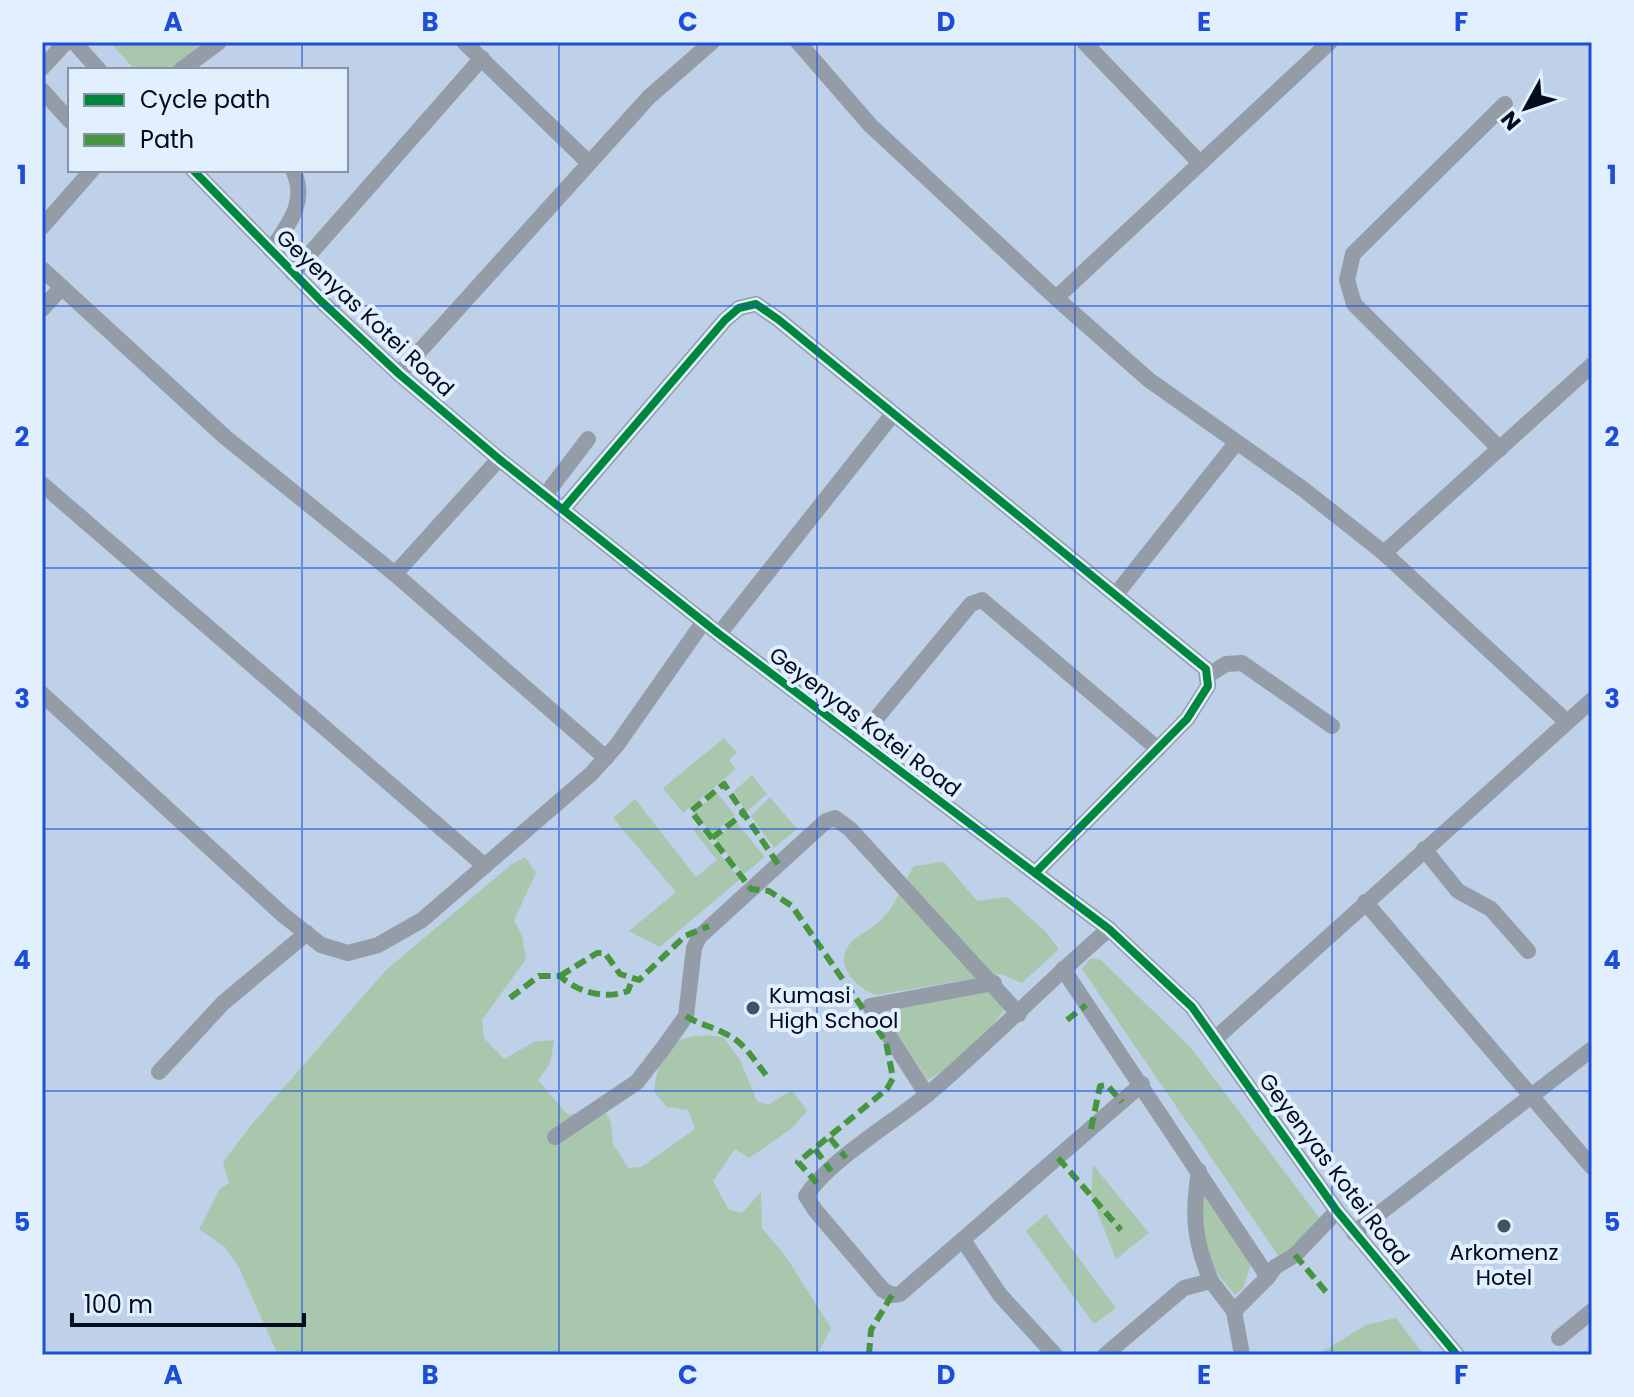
<svg xmlns="http://www.w3.org/2000/svg" width="1634" height="1397" viewBox="0 0 1634 1397" font-family="Poppins,sans-serif">
  <style>
    .green { fill: #a9c7ac }
    .lines { fill: none; stroke-linecap: round; stroke-linejoin: round }
    .minor { stroke: #949da7; stroke-width: 16 }
    .quiet { stroke: #47963f; stroke-width: 6; stroke-dasharray: 12 6; stroke-linecap: butt }
    .cycleway-casing { stroke: #e1efff; stroke-width: 13 }
    .cycleway { stroke: #00873e; stroke-width: 8 }
    .grid { fill: none; stroke: #1d4ed8; stroke-width: 2; stroke-opacity: 0.55 }
    .poi-dot { fill: #435164; stroke: #e1efff; stroke-width: 3 }
    .labels { text-anchor: middle; dominant-baseline: central; stroke-width: 8; stroke-linejoin: round; paint-order: stroke }
    .street-label { font-size: 22px; fill: #010c1d; stroke: #e1efff }
    .poi-label { font-size: 22px; fill: #010c1d; stroke: #e1efff; text-anchor: start }
    .neatline { fill: none; stroke: #1d4ed8; stroke-width: 3 }
    .grid-label { font-size: 26px; text-anchor: middle; font-weight: bold; fill: #1d4ed8 }
  </style>
  <rect width="100%" height="100%" fill="#bed1e8"/>
  <g class="green">
    <polygon points="110,42 209,42 173,70 135,70"/>
    <polygon points="724,738 737,753 729,760 736,769 683,813 663,788"/>
    <polygon points="752,775 767,794 746,812 734,791"/>
    <polygon points="717,793 735,815 712,834 694,812"/>
    <polygon points="770,797 797,829 774,848 751,816"/>
    <polygon points="635,799 696,877 717,860 693,830 698,827 740,879 660,947 629,931 676,892 613,818"/>
    <polygon points="736,822 765,857 744,874 715,839"/>
    <path d="M525,857L536,873L514,920L522,935L526,959L482,1020L484,1038L504,1059L534,1042L554,1040L550,1064L538,1080L568,1115L603,1109L611,1122L613,1144L628,1168L641,1167L695,1129L688,1110L667,1107L654,1092C659,1047 677,1030 723,1037L740,1060L757,1101L768,1105L792,1090L807,1111L791,1129L749,1158L735,1149L713,1181L729,1210L742,1213L761,1192L762,1228L787,1258L831,1328L817,1355H278L239,1268L225,1247L199,1229L220,1189L229,1183L223,1162L252,1124L386,970L512,864Z"/>
    <path d="M944,862L977,901L1007,897L1045,931L1059,949L1022,983L1000,974L877,995C861,991 835,969 847,948C854,935 871,931 881,920C895,907 904,882 914,866Z"/>
    <polygon points="1091,958 1101,960 1192,1049 1323,1223 1280,1258 1082,969"/>
    <polygon points="992,991 1004,1010 973,1051 928,1080 887,1018 888,1009"/>
    <polygon points="1093,1165 1149,1233 1116,1259 1091,1196"/>
    <polygon points="1200,1189 1252,1261 1243,1289 1235,1295 1205,1259"/>
    <polygon points="1046,1214 1116,1308 1094,1324 1026,1231"/>
    <polygon points="1396,1318 1424,1355 1317,1355 1366,1325"/>
  </g>
  <g class="lines">
    <g class="minor">
      <polyline points="74,42 99,70"/>
      <polyline points="464,42 589,163"/>
      <polyline points="798,42 870,125 1056,298 1149,380 1303,489 1384,553 1567,722"/>
      <polyline points="1084,42 1200,163"/>
      <polyline points="42,68 66,42"/>
      <polyline points="181,70 219,42"/>
      <polyline points="42,90 70,121"/>
      <polyline points="193,170 322,302 399,374 499,459 719,634 1109,929 1192,1007 1337,1211 1457,1355"/>
      <polyline points="42,227 92,170"/>
      <path d="M271,250C289,224 308,201 293,170"/>
      <polyline points="42,269 225,437 395,574 606,758"/>
      <polyline points="293,273 482,58"/>
      <polyline points="1056,298 1330,42"/>
      <polyline points="42,309 62,287"/>
      <polyline points="399,374 649,97 712,42"/>
      <polyline points="1500,449 1354,304 1347,280 1353,254 1505,104"/>
      <polyline points="42,484 485,866"/>
      <polyline points="546,494 588,439"/>
      <polyline points="564,508 725,320 739,308 756,304 779,320 1206,669 1208,686 1187,719 1035,873"/>
      <polyline points="1384,553 1592,365"/>
      <polyline points="395,574 499,459"/>
      <polyline points="1117,593 1236,443"/>
      <polyline points="719,634 893,414"/>
      <polyline points="1207,676 1226,664 1242,663 1332,726"/>
      <polyline points="42,694 282,914 321,945 348,953 378,945 422,920 591,774 617,745 704,621"/>
      <polyline points="859,739 971,604 982,600 1158,749"/>
      <polyline points="1424,849 1458,891 1491,909 1528,951"/>
      <polyline points="1365,902 1592,1167"/>
      <path d="M1109,929C1047,982 991,1041 928,1094C894,1122 828,1161 806,1196L815,1210L883,1290L892,1295L900,1294L1142,1084"/>
      <polyline points="1063,969 1268,1277 1275,1267 1295,1255 1337,1211"/>
      <polyline points="1216,1038 1592,700"/>
      <polyline points="159,1072 223,1003 307,933"/>
      <polyline points="927,1095 870,1006 994,983"/>
      <polyline points="555,1137 637,1082 664,1047 686,1016 694,948 699,937 826,821 835,818 850,829 1019,1014"/>
      <path d="M1199,1171C1192,1214 1194,1241 1211,1281"/>
      <polyline points="1354,1233 1592,1049"/>
      <polyline points="963,1240 1000,1295 1055,1355"/>
      <polyline points="1559,1338 1592,1311"/>
      <polyline points="1105,1355 1184,1288 1211,1281 1234,1311"/>
      <polyline points="1242,1355 1234,1311 1268,1277"/>
    </g>
    <g class="quiet">
      <polyline points="712,838 744,813"/>
      <polyline points="778,864 724,784 691,811 751,889 769,891 792,906 886,1042 893,1078 887,1089 798,1162 817,1183"/>
      <polyline points="560,976 597,953 605,953 620,974 639,980 685,936 709,926"/>
      <path d="M510,998L539,976H560C577,992 605,1000 628,991L632,980"/>
      <path d="M686,1016C699,1025 712,1026 726,1034C744,1042 754,1060 766,1075"/>
      <polyline points="1067,1020 1086,1005"/>
      <polyline points="1091,1129 1100,1086 1107,1085 1122,1102"/>
      <polyline points="830,1138 846,1158"/>
      <polyline points="815,1149 831,1171"/>
      <polyline points="1058,1158 1121,1230"/>
      <polyline points="1295,1255 1327,1293"/>
      <polyline points="869,1355 871,1330 892,1295"/>
    </g>
    <g class="cycleway-casing">
      <g id="cycleway">
        <polyline points="193,170 322,302 399,374 499,459 719,634 1109,929 1192,1007 1337,1211 1457,1355"/>
        <polyline points="564,508 725,320 739,308 756,304 779,320 1206,669 1208,686 1187,719 1035,873"/>
      </g>
    </g>
    <use href="#cycleway" class="cycleway"/>
  </g>
  <path class="grid" d="M302,42V70M559,42V1355M817,42V1355M1075,42V1355M1332,42V1355M302,170V1355M42,306H1592M42,568H1592M42,829H1592M42,1091H1592"/>
  <g class="poi-dot">
    <circle cx="753" cy="1008" r="8"/>
    <circle cx="1504" cy="1226" r="8"/>
  </g>
  <g class="labels">
    <g class="street-label">
      <text transform="translate(365 313) rotate(43)">Geyenyas Kotei Road</text>
      <text transform="translate(865 722) rotate(37)">Geyenyas Kotei Road</text>
      <text transform="translate(1334 1169) rotate(53)">Geyenyas Kotei Road</text>
    </g>
    <g class="poi-label">
      <text x="769" y="995">Kumasi<tspan x="769" dy="25">High School</tspan></text>
      <text x="1504" y="1252" text-anchor="middle">Arkomenz<tspan x="1504" dy="25">Hotel</tspan></text>
    </g>
  </g>
  <rect width="1634" height="1397" fill="none" stroke="#e1efff" stroke-width="88"/>
  <rect x="68" y="68" width="280" height="104" fill="#e1efff" stroke="#8794a5" stroke-width="2"/>
  <rect x="84" y="94" width="40" height="12" fill="#00873e" stroke="#8794a5" stroke-width="2"/>
  <text x="140" y="108" font-size="24" fill="#010c1d">Cycle path</text>
  <rect x="84" y="134" width="40" height="12" fill="#47963f" stroke="#8794a5" stroke-width="2"/>
  <text x="140" y="148" font-size="24" fill="#010c1d">Path</text>
  <g transform="translate(1526 108) rotate(230)" stroke="#e1efff" stroke-width="6" paint-order="stroke">
  <path d="M0-6L14 30L0 20L-14 30Z" fill="#010c1d"/>
  <text y="-12" font-size="22" font-weight="bold" text-anchor="middle" fill="#010c1d">N</text>
  </g>
  <path d="M72 1313v12h232v-12" fill="none" stroke="#010c1d" stroke-width="4"/>
  <text x="84" y="1313" font-size="24" fill="#010c1d" stroke="#e1efff" stroke-width="6" paint-order="stroke">100 m</text>
  <rect x="44" y="44" width="1546" height="1309" class="neatline"/>
  <g class="grid-label">
    <text x="173" y="31">A</text>
    <text x="430" y="31">B</text>
    <text x="688" y="31">C</text>
    <text x="946" y="31">D</text>
    <text x="1204" y="31">E</text>
    <text x="1461" y="31">F</text>
    <text x="22" y="184">1</text>
    <text x="1612" y="184">1</text>
    <text x="22" y="446">2</text>
    <text x="1612" y="446">2</text>
    <text x="22" y="708">3</text>
    <text x="1612" y="708">3</text>
    <text x="22" y="969">4</text>
    <text x="1612" y="969">4</text>
    <text x="22" y="1231">5</text>
    <text x="1612" y="1231">5</text>
    <text x="173" y="1384">A</text>
    <text x="430" y="1384">B</text>
    <text x="688" y="1384">C</text>
    <text x="946" y="1384">D</text>
    <text x="1204" y="1384">E</text>
    <text x="1461" y="1384">F</text>
  </g>
</svg>
